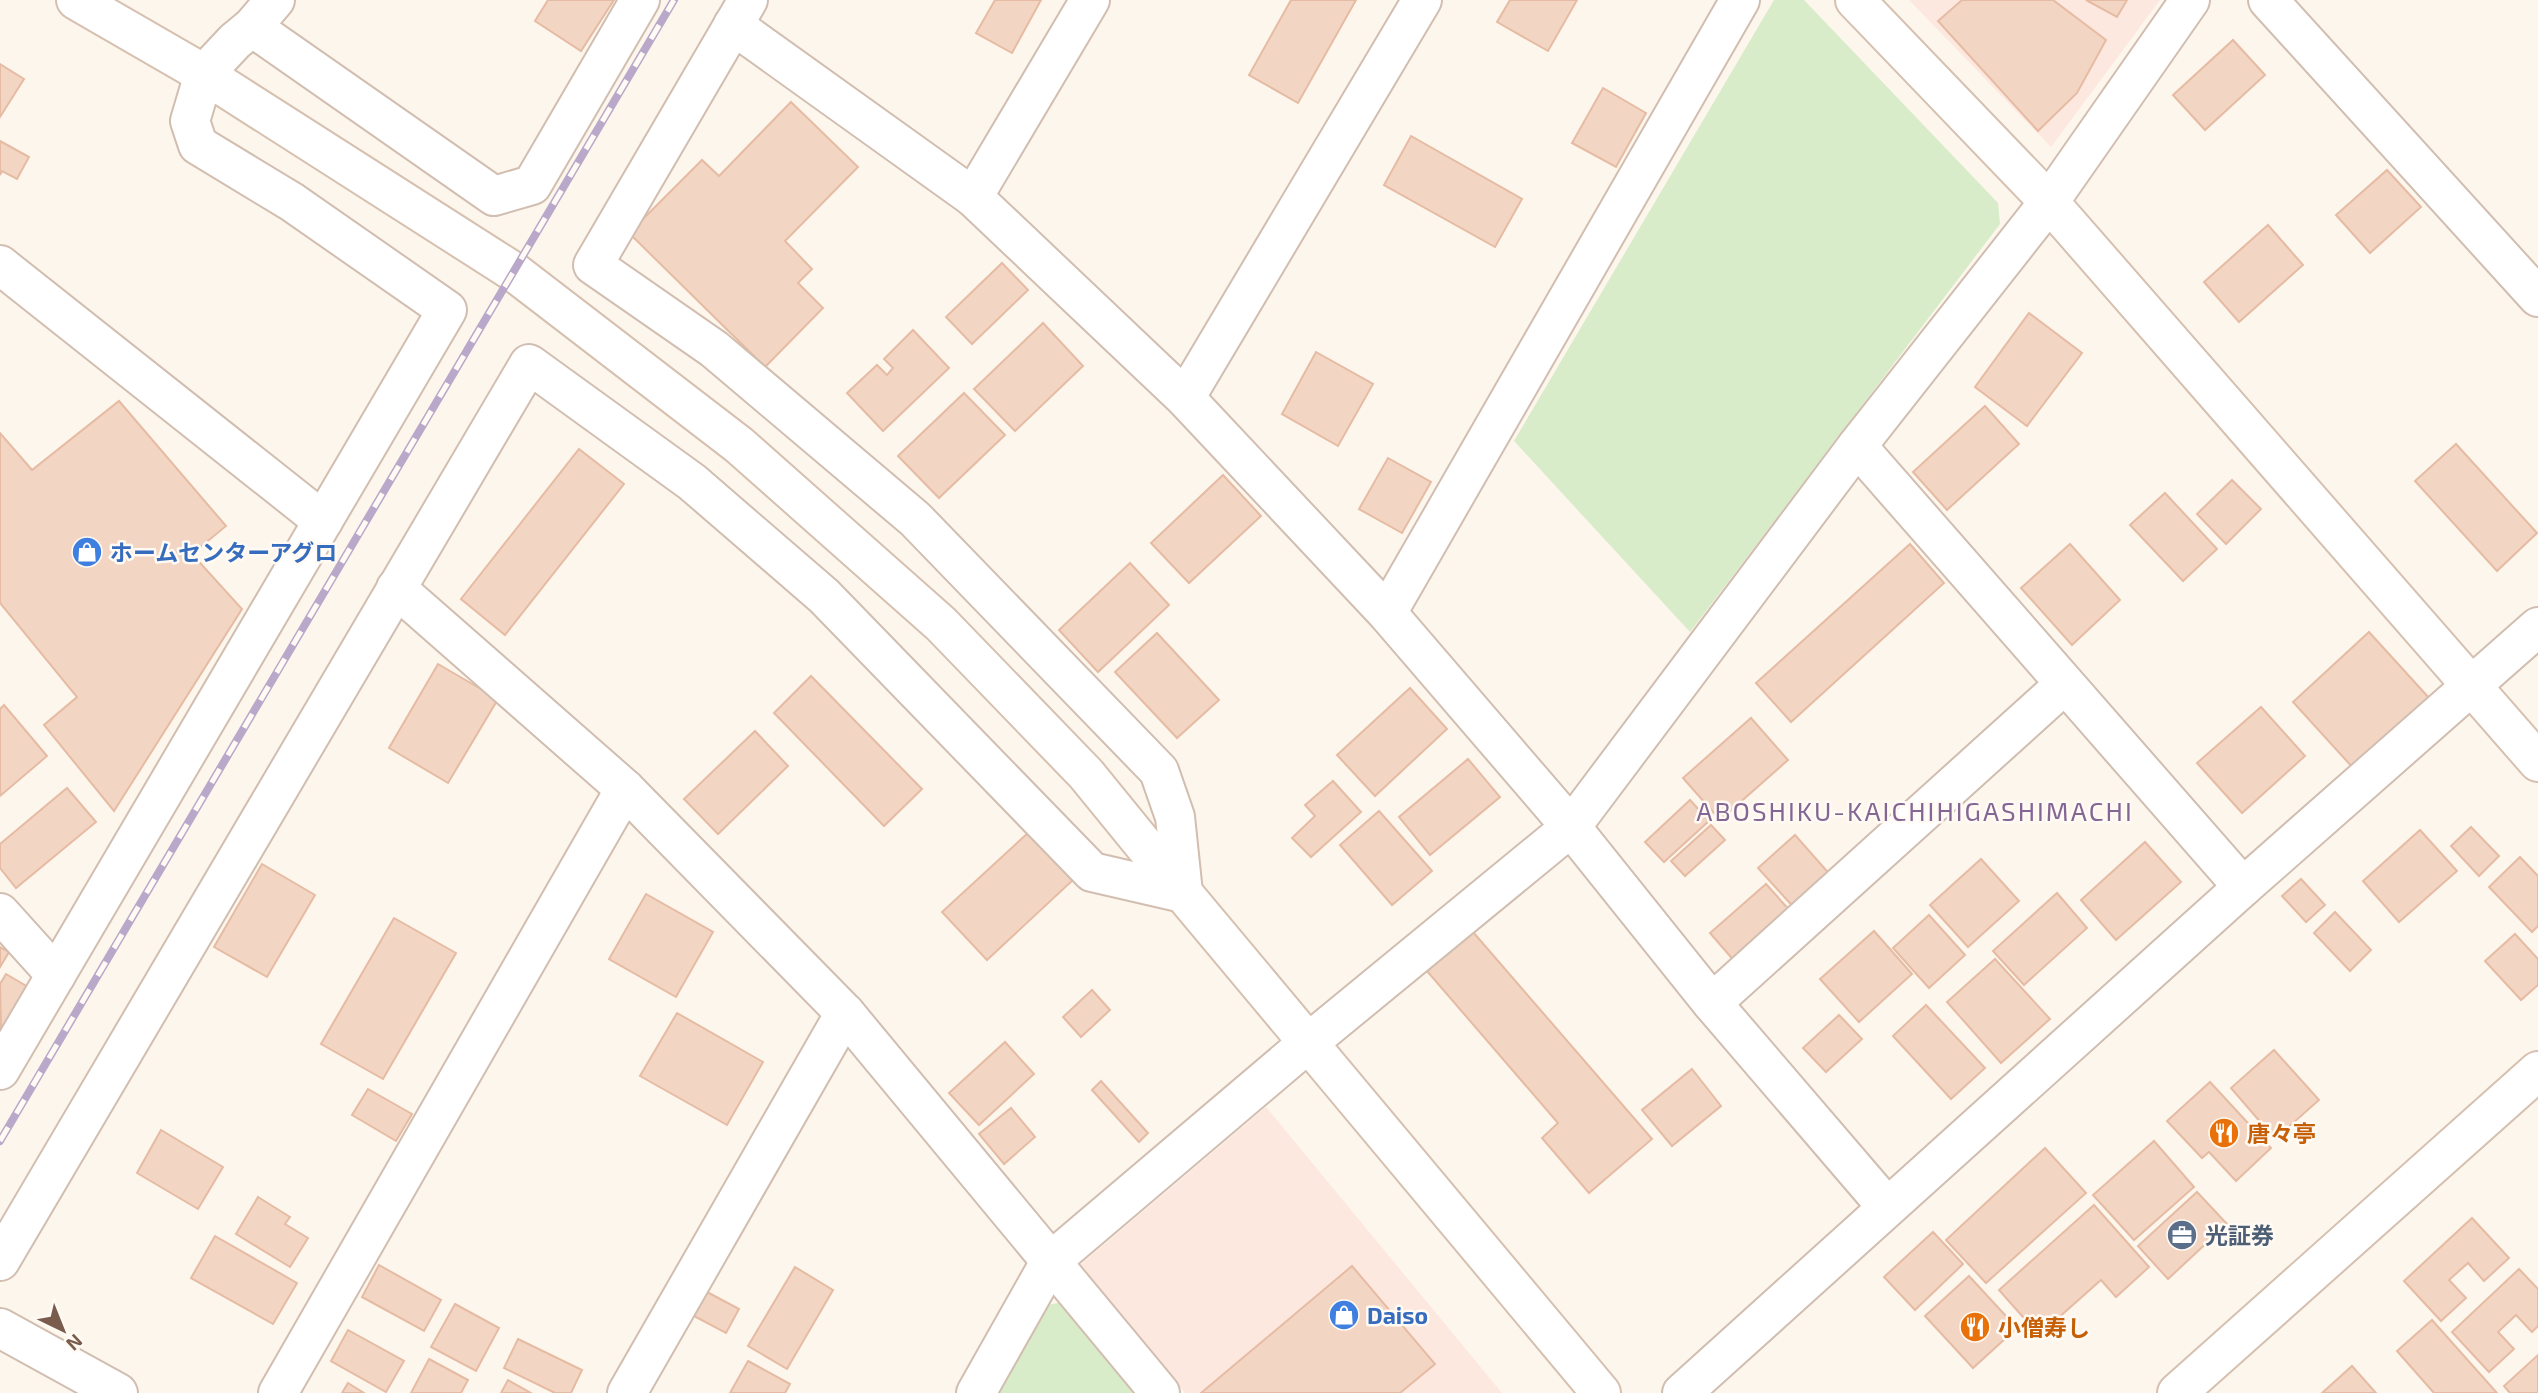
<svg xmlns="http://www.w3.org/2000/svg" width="2538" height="1393" viewBox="0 0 2538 1393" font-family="'Exo 2','Noto Sans JP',sans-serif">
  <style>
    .commercial { fill: #fde8e0 }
    .green { fill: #d8ecc9 }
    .building { fill: #f3d5c3; stroke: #e6bba3; stroke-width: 2 }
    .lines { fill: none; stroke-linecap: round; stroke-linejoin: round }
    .street-casing { stroke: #d1beb0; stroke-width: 42 }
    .secondary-casing { stroke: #d6c0b0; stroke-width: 42 }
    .street { stroke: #fff; stroke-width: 38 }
    .secondary { stroke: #fff; stroke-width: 38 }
    .rail-casing { stroke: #b9a8c9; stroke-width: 8 }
    .rail { stroke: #fffaf3; stroke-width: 5; stroke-dasharray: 16; stroke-linecap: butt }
    .labels { text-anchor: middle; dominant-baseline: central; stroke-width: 5; stroke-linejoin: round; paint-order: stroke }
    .shop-label { font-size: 23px; font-weight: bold; fill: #366cbe; stroke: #fffaf3; text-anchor: start }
    .food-label { font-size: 23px; font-weight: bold; fill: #c56008; stroke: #fffaf3; text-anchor: start }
    .service-label { font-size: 23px; font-weight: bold; fill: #4e5e75; stroke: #fffaf3; text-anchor: start }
    .quarter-label { font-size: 26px; letter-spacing: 2px; fill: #846695; stroke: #fffaf3 }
  </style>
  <rect width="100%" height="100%" fill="#fdf6ec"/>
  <g class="commercial">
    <polygon points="1909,0 2160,0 2051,147"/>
    <polygon points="1266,1107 1502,1393 1185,1393 1080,1265"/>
  </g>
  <g class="green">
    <polygon points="1774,0 1804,0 1998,203 2000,224 1690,632 1514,441"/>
    <polygon points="1067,1301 1144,1393 993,1393 1043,1306"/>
  </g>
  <g class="building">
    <polygon points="548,0 614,0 581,51 535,21"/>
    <polygon points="995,0 1041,0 1012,53 976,33"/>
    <polygon points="1291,0 1356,0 1298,103 1249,75"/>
    <polygon points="1510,0 1577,0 1548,51 1497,22"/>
    <polygon points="1962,0 2053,0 2106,40 2077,93 2038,131 1938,21"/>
    <polygon points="2086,0 2127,0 2117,17"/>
    <polygon points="2233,40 2265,75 2205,130 2173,95"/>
    <polygon points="0,64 24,79 0,117"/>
    <polygon points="1603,88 1646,113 1616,167 1572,143"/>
    <polygon points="791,102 858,167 785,241 812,269 798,283 823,308 765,367 629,233 702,160 719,176"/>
    <polygon points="1411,136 1522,199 1495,247 1384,185"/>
    <polygon points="0,141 29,157 17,179 2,171 0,175"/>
    <polygon points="2387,170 2421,207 2370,253 2336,215"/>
    <polygon points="2268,225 2303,265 2239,322 2204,282"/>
    <polygon points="1002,263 1028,290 972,344 946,317"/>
    <polygon points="2029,313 2082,353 2027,426 1975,387"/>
    <polygon points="1043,323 1083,366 1015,431 974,389"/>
    <polygon points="913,330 949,368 883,431 847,393 877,365 887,375 893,368 884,359"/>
    <polygon points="1316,352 1373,384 1338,446 1282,414"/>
    <polygon points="964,393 1005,435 939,498 898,456"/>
    <polygon points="119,401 226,526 192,554 242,609 114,811 44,725 77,697 0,603 0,433 32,470"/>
    <polygon points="1985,406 2019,444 1947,510 1913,472"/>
    <polygon points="2456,444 2537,533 2497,571 2415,481"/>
    <polygon points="579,449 624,484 505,635 461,599"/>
    <polygon points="1388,458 1431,482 1402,533 1359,509"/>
    <polygon points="1223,475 1261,516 1189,583 1151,543"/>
    <polygon points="2232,480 2261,509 2226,544 2197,514"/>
    <polygon points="2165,493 2217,549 2183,581 2130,525"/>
    <polygon points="1910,544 1944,583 1791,722 1756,683"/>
    <polygon points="2070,544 2120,600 2072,645 2021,588"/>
    <polygon points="1130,563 1169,605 1098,672 1059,630"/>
    <polygon points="2369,632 2430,699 2354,769 2293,702"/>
    <polygon points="1157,633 1219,700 1177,738 1115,672"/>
    <polygon points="438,664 498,699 448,783 389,748"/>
    <polygon points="811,676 922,789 884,826 774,713"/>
    <polygon points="1410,688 1447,729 1375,796 1337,755"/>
    <polygon points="4,705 47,756 0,796 0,709"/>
    <polygon points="2261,707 2305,756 2242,813 2197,763"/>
    <polygon points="1751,718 1788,760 1720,820 1683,778"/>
    <polygon points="755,731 788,766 718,834 684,799"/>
    <polygon points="1468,759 1500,797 1430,855 1399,817"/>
    <polygon points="1333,781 1361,812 1311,857 1292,838 1315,816 1305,805"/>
    <polygon points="67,788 96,822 16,888 0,868 0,844"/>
    <polygon points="1690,800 1709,821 1664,862 1645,842"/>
    <polygon points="1379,811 1432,871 1392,905 1340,845"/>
    <polygon points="1711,825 1725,840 1685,876 1671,861"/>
    <polygon points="2471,827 2499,856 2479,876 2451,846"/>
    <polygon points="2420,830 2457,871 2399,922 2363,881"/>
    <polygon points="1030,831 1074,879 987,960 942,912"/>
    <polygon points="1795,835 1833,878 1797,911 1758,868"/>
    <polygon points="2145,842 2181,882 2116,940 2081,900"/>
    <polygon points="2520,857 2538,876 2538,926 2532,932 2489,887"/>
    <polygon points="1981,859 2019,901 1968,947 1930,905"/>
    <polygon points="262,864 315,895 267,977 214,947"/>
    <polygon points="2301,879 2325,905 2306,922 2282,896"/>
    <polygon points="1766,884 1792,913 1736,963 1710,933"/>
    <polygon points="2057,893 2087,928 2024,985 1993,951"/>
    <polygon points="646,894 713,932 676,997 609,959"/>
    <polygon points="2335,912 2371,950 2350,971 2314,933"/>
    <polygon points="1929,915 1965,955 1929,988 1893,948"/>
    <polygon points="394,918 456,953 383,1079 321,1044"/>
    <polygon points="1874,931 1912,974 1859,1022 1820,979"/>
    <polygon points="1473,932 1652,1139 1589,1193 1542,1138 1558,1123 1427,971"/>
    <polygon points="2515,934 2538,959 2538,985 2521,1000 2485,961"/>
    <polygon points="0,947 9,952 0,967"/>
    <polygon points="1995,959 2050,1019 2001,1063 1947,1002"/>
    <polygon points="6,974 28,987 1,1031 0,984"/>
    <polygon points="1092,990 1110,1010 1081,1037 1063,1017"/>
    <polygon points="1926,1005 1985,1068 1951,1099 1893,1036"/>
    <polygon points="677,1013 763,1062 727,1125 640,1076"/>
    <polygon points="1839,1015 1862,1039 1826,1072 1803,1048"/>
    <polygon points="1005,1042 1034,1074 979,1125 949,1093"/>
    <polygon points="2274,1050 2319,1100 2275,1139 2231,1088"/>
    <polygon points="1692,1069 1721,1106 1672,1146 1642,1110"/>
    <polygon points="1101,1081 1148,1133 1139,1142 1092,1090"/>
    <polygon points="2210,1082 2271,1148 2236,1181 2209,1152 2202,1158 2167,1121"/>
    <polygon points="368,1089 412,1114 396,1141 352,1115"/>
    <polygon points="1011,1108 1035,1137 1004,1164 979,1134"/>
    <polygon points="161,1130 223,1167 198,1209 137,1173"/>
    <polygon points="2154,1141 2194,1187 2134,1240 2093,1195"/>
    <polygon points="2045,1148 2086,1193 1986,1283 1946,1240"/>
    <polygon points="2197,1192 2227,1224 2168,1279 2138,1246"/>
    <polygon points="258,1197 290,1217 285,1224 308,1238 290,1267 236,1234"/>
    <polygon points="2094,1205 2149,1267 2116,1297 2101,1280 2039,1335 1999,1290"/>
    <polygon points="2472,1218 2509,1258 2484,1281 2468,1263 2449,1280 2466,1298 2441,1321 2404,1281"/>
    <polygon points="1933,1232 1963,1264 1915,1310 1884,1277"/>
    <polygon points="215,1236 297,1283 273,1324 191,1278"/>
    <polygon points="379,1265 441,1300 424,1331 362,1297"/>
    <polygon points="1352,1266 1435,1364 1400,1393 1201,1393"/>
    <polygon points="795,1267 833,1290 787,1369 748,1346"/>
    <polygon points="2519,1269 2538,1289 2538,1326 2532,1332 2516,1315 2498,1332 2514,1349 2489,1372 2452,1332"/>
    <polygon points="1969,1276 2017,1328 1973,1368 1925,1316"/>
    <polygon points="707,1292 739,1309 726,1333 694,1316"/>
    <polygon points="455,1304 499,1328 476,1371 431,1347"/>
    <polygon points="2432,1320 2497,1393 2434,1393 2397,1351"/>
    <polygon points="348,1330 404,1361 386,1392 331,1361"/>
    <polygon points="518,1339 582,1370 571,1393 555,1393 504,1368"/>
    <polygon points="2538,1355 2538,1393 2510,1393 2504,1386"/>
    <polygon points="429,1359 468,1380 461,1393 411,1393"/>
    <polygon points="748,1361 790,1384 785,1393 730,1393"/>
    <polygon points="2352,1366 2376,1393 2322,1393"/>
    <polygon points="508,1380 531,1393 501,1393"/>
    <polygon points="348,1383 364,1393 342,1393"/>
  </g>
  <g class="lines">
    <g class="street-casing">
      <g id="street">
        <polyline points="2268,0 2538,297"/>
        <polyline points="733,25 973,197 1185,398 1387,613 1571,827 1712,1003 1887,1207"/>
        <polyline points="252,27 494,196 532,185 640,0"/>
        <polyline points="973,197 1090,0"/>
        <polyline points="0,265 323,521"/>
        <polyline points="1185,398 1422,0"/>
        <polyline points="1857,446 2243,887"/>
        <polyline points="396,588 625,789 845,1013 1160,1393"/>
        <polyline points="1387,613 1740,0"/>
        <polyline points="0,913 56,975"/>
        <polyline points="1712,1003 2064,685"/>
        <polyline points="0,1070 447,310 292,202 198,145 190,121 204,74 235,41 252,27 275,0"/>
        <polyline points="0,1261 529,364 692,482 824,596 1092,872 1183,893 1175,817 1159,771 915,519 714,349 593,265 748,0"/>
        <polyline points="0,1328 118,1393"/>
        <polyline points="278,1393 625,789"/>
        <polyline points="627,1393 845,1013"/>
        <polyline points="976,1393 1050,1262 1308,1043 1571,827 1857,446 2049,202 2190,0"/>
        <polyline points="1682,1393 2243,887 2538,627"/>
      </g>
    </g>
    <g class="secondary-casing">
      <g id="secondary">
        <polyline points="76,0 204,74 514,272 739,445 941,624 1086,774 1183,893 1601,1393"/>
        <polyline points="1855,0 2049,202 2538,762"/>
        <polyline points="2177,1393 2538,1071"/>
      </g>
    </g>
    <use href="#street" class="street"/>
    <use href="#secondary" class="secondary"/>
    <g class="rail-casing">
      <polyline id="rail" points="0,1141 674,0"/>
    </g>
    <use href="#rail" class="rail"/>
  </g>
  <defs>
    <g id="shop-disc" transform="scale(1.575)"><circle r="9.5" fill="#3f7fe0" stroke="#fffaf3"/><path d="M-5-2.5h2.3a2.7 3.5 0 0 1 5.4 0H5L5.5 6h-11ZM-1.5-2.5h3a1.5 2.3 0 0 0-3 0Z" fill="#fff"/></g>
    <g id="restaurant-disc" transform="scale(1.575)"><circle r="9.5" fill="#e8710a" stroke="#fffaf3"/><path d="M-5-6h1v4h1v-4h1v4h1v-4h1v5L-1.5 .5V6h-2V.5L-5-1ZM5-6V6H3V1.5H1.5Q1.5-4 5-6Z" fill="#fff"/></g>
    <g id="office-disc" transform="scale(1.575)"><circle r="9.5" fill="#5c6f8a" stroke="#fffaf3"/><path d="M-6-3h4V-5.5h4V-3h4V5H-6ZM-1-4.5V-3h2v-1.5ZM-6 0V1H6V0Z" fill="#fff"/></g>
  </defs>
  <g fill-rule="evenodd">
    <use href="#shop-disc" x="87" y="552"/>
    <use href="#restaurant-disc" x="2224" y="1133"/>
    <use href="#office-disc" x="2182" y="1235"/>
    <use href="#shop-disc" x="1344" y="1315"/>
    <use href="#restaurant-disc" x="1975" y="1327"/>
  </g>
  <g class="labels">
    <g class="shop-label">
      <text x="110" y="552">ホームセンターアグロ</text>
      <text x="1367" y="1315">Daiso</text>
    </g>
    <g class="food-label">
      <text x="2247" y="1133">唐々亭</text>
      <text x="1998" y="1327">小僧寿し</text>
    </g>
    <g class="service-label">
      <text x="2205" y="1235">光証券</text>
    </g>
    <g class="quarter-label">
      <text x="1915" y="810">ABOSHIKU-KAICHIHIGASHIMACHI</text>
    </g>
  </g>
  <g transform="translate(63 1330) rotate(137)" stroke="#fffaf3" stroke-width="5" paint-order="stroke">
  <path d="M0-5L12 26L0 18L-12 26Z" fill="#7a5c4d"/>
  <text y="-10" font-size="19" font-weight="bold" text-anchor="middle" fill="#7a5c4d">N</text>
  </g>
</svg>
